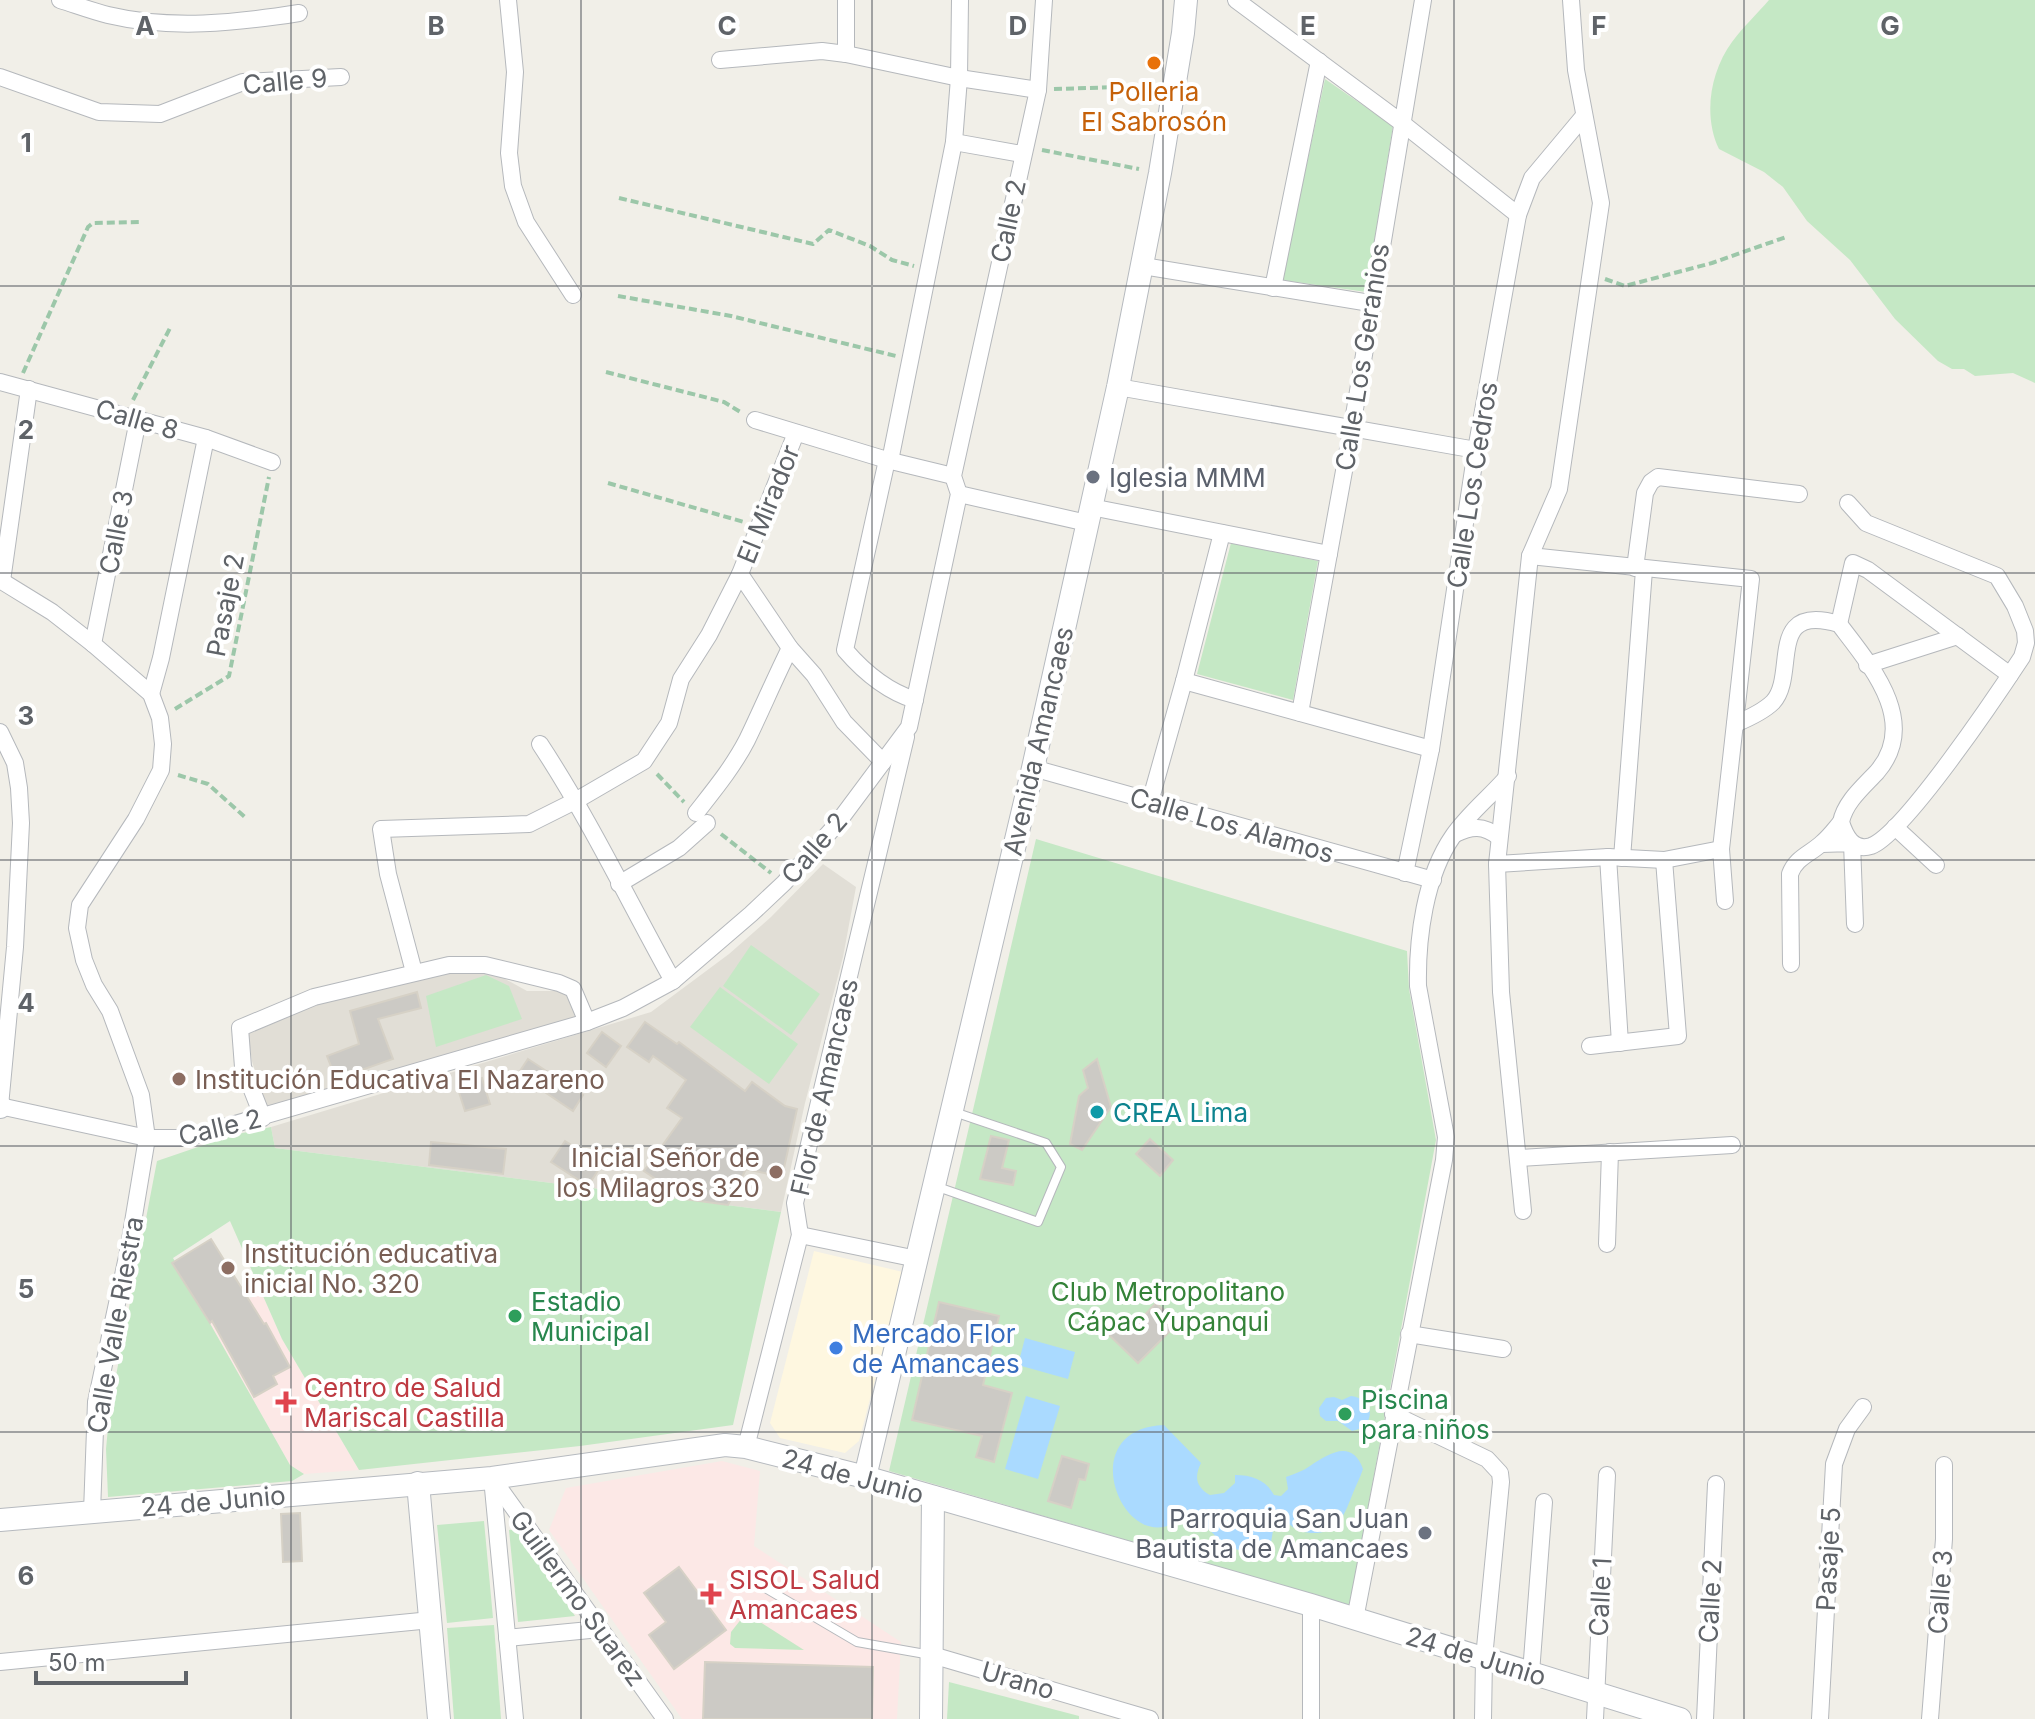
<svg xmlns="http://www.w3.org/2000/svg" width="2035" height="1719" viewBox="0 0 2035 1719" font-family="Inter,sans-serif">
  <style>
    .commercial { fill: #fef7e0 }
    .education { fill: #e1ded6 }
    .medical { fill: #fce8e6 }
    .green { fill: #c5e8c5 }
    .water { fill: #aadaff }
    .building { fill: #cccac5; stroke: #d6d1c6; stroke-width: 2 }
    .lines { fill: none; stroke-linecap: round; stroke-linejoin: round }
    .lane-casing { stroke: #b5b8bc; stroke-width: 10 }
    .street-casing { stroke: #b5b8bc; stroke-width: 18 }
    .secondary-casing { stroke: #b6babf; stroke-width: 24 }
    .path { stroke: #9cc7a9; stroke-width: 4; stroke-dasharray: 8 4; stroke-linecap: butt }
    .lane { stroke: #fff; stroke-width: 8 }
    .street { stroke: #fff; stroke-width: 16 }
    .secondary { stroke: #fff; stroke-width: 22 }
    .grid { fill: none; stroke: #5f6368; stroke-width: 2; stroke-opacity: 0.55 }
    .food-dot { fill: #e8710a; stroke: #fff; stroke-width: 3 }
    .worship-dot { fill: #6b7280; stroke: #fff; stroke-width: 3 }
    .education-dot { fill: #8d6e63; stroke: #fff; stroke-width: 3 }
    .culture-dot { fill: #0f9aa8; stroke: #fff; stroke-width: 3 }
    .leisure-dot { fill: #2e9e5b; stroke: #fff; stroke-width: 3 }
    .shop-dot { fill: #3f7fe0; stroke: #fff; stroke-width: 3 }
    .health-dot { fill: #e0444e; stroke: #fff; stroke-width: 3 }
    .labels { text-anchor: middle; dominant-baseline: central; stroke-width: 8; stroke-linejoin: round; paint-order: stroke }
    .street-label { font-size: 26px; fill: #5f6368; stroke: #fff }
    .food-label { font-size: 26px; fill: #c56008; stroke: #fff }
    .worship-label { font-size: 26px; fill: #5b616d; stroke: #fff; text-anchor: start }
    .education-label { font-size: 26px; fill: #785e54; stroke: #fff; text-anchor: start }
    .culture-label { font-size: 26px; fill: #0d838f; stroke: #fff; text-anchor: start }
    .park-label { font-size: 26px; fill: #348238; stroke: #fff }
    .leisure-label { font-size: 26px; fill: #27864d; stroke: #fff; text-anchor: start }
    .shop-label { font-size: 26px; fill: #366cbe; stroke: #fff; text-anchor: start }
    .health-label { font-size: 26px; fill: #be3a42; stroke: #fff; text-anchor: start }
    .grid-label { font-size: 26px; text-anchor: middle; font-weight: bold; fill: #5f6368; stroke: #fff; stroke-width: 8; stroke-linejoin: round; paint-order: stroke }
  </style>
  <rect width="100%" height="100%" fill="#f1efe8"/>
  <polygon class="commercial" points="814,1251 903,1272 859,1441 845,1453 780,1438 770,1423"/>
  <g class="education">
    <polygon points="823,864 856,887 843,957 805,1103 781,1212 275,1148 271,1127 651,1012 729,954 771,917"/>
    <polygon points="485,968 527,991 563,991 569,994 578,1016 266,1108 252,1061 248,1034 323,1002 455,971"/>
  </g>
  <g class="medical">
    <polygon points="261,1292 282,1339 359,1470 304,1474 290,1465 209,1322"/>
    <polygon points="722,1461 760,1471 754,1546 901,1642 897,1719 682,1719 549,1530 566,1488"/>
  </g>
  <g class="green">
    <path d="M1769,0H2035V383L2013,373L1975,376L1964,369H1952L1938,361L1895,319L1850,260L1807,221L1783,187L1764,172L1719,149C1703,116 1710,72 1732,42C1743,27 1757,14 1769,0Z"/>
    <polygon points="1325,79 1393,126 1366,292 1282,280"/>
    <polygon points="1231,543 1318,561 1293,700 1197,674"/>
    <polygon points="1036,839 1407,951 1409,989 1436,1140 1350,1605 889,1471"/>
    <polygon points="751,945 820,994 791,1035 723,986"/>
    <polygon points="486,975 509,986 522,1019 436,1047 426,996"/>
    <polygon points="720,987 798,1044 769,1084 690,1027"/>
    <polygon points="271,1127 275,1148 781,1212 733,1425 580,1446 359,1470 282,1339 230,1221 173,1258 290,1465 304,1474 292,1481 108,1497 106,1449 110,1407 157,1161 233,1135"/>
    <polygon points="484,1521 493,1618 447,1623 437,1525"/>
    <polygon points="516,1529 575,1616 518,1622 509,1530"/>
    <polygon points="746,1613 804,1650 735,1648 730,1644 731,1632"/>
    <polygon points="494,1625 501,1719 454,1719 447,1628"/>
    <polygon points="949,1682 1079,1716 1079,1719 947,1719"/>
  </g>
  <g class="water">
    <polygon points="1025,1338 1075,1352 1068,1379 1018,1365"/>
    <polygon points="1026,1396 1060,1406 1038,1479 1005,1469"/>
    <path d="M1351,1396C1376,1399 1376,1427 1352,1431L1338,1421H1326L1320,1416L1319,1408L1326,1398L1334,1397L1342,1400Z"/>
    <path d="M1164,1425L1201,1463C1194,1477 1196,1487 1210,1495L1224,1493L1235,1483V1475C1252,1475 1266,1480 1274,1495L1281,1496L1288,1489L1286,1477C1294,1474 1303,1471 1310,1466C1328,1454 1352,1438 1363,1469C1360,1478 1356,1485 1353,1493C1344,1515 1339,1534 1311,1533C1298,1532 1291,1527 1283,1518L1275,1519L1270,1548L1261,1553L1243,1552L1222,1543L1204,1524L1181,1518C1127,1564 1068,1429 1164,1425Z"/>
  </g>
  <g class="building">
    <polygon points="417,992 421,1008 378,1019 393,1059 336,1079 327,1056 359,1044 350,1011"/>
    <polygon points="645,1022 677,1044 679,1042 745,1091 752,1082 785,1106 797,1109 782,1177 746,1169 728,1205 685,1199 644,1171 682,1118 667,1108 686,1080 653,1056 649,1062 627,1047"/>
    <polygon points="602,1032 621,1046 606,1067 587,1053"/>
    <polygon points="528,1059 583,1095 573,1111 518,1074"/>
    <polygon points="1097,1059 1111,1107 1082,1150 1070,1144 1079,1096 1088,1088 1083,1070"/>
    <polygon points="482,1078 490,1104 465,1111 457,1086"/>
    <polygon points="991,1136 1009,1140 1002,1168 1016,1171 1013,1185 980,1179"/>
    <polygon points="1150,1139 1173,1160 1160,1176 1136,1154"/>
    <polygon points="565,1141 602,1164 588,1186 551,1162"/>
    <polygon points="431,1142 506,1149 503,1174 429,1165"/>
    <polygon points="211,1239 264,1324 266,1323 290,1367 273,1376 277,1384 254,1397 212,1321 210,1323 172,1263"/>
    <polygon points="939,1302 999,1316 983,1385 1012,1393 994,1462 976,1457 982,1436 912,1420"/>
    <polygon points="1156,1303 1178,1323 1138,1363 1104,1330 1115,1318 1129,1332"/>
    <polygon points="1062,1456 1089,1464 1085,1480 1079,1479 1071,1508 1048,1501"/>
    <polygon points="300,1513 302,1561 283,1562 281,1514"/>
    <polygon points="679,1567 726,1630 674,1669 649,1635 666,1622 644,1593"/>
    <polygon points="705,1662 873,1667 872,1719 703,1719"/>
  </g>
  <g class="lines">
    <g class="lane-casing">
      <g id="lane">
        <polyline points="935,1186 1038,1222 1061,1167 1046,1143 954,1112"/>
        <polyline points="767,1589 857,1642 931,1655"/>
      </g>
    </g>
    <g class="street-casing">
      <g id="street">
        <path d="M60,0C76,5 92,11 108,15C171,30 236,23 299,13"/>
        <polyline points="508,0 515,72 509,153 513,186 526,222 573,295"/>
        <polyline points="846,0 846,54"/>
        <polyline points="1236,0 1402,123 1518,215"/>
        <polyline points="720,60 822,51 846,54 959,78 1038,90"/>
        <polyline points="0,77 99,112 160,114 243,82 341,77"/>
        <polyline points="954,142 1022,154"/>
        <polyline points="1143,266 1370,303"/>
        <polyline points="1273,288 1319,61"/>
        <polyline points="0,382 206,438 272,462"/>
        <polyline points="1118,387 1476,450"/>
        <polyline points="755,420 887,460 953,476"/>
        <path d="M887,460L845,650C864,672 886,691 915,700"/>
        <polyline points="890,461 954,142 959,78 960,0"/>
        <polyline points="959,494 1087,523"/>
        <polyline points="1091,507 1329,554"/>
        <polyline points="1530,556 1751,579 1721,849 1725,901"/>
        <polyline points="1635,568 1645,493 1651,482 1658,477 1799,494"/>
        <polyline points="740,574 796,433"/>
        <polyline points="0,580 52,612 93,644 151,694 160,718 163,744 161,770 136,819 80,905 77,928 84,960 94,985 110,1011 141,1095 147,1138 128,1252 96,1402 92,1512"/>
        <polyline points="2,581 29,389"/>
        <polyline points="1839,624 1853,563 1868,570 2010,675"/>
        <polyline points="93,644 138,420"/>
        <polyline points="1867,665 1958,636"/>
        <polyline points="1184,681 1431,749"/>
        <polyline points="151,694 161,658 206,438"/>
        <polyline points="1300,713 1352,427 1423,0"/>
        <path d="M1735,724C1747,719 1763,712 1773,702C1798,675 1765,602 1839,624C1871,666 1920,722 1877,772C1863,787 1845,802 1841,822C1845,835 1853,852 1871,846C1904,834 1999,692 2022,657L2026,643L2025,631L2015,606L1997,576L1866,523L1848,503"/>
        <polyline points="0,732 15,763 19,788 21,823 15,947 0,1106 147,1138 187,1138 587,1022 623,1008 673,981 751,914 784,883 836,825 909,727 959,494 953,476 1038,90 1044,0"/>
        <path d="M540,744C590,820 629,902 673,981"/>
        <polyline points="1033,768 1433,880"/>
        <polyline points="1150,802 1184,681 1222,533"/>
        <path d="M696,813C714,790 733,767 747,740C762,709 775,678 790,648"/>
        <polyline points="1895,827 1936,865"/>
        <path d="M1455,834C1472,826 1483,825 1499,837"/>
        <polyline points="1822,844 1852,843 1855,924"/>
        <polyline points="1608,857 1620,1043"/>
        <polyline points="1622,858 1644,570"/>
        <polyline points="1497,864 1608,857 1664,860 1721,849"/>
        <polyline points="1405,873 1431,749 1476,450 1518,215 1532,178 1583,117"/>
        <polyline points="619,884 679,848 707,823"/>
        <path d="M1791,964L1790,874C1796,857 1811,854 1823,842C1830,836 1835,829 1841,822"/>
        <polyline points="414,972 388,874 381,829 529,824 577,800 644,761 669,723 681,679 709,635 740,574 790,648 814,675 844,722 883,762"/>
        <polyline points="1590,1046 1678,1036 1664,860"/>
        <polyline points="263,1118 243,1067 240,1028 314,997 449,965 485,965 559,983 573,989 587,1022"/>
        <polyline points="1519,1158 1732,1145"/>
        <polyline points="1523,1211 1501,992 1497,864 1530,556 1559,489 1601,203 1576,70 1571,0"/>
        <polyline points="800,1235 917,1259"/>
        <polyline points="1607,1244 1610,1152"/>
        <polyline points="1409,1334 1503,1349"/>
        <polyline points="1393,1414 1487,1459 1500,1473 1501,1482 1484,1658 1483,1719"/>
        <polyline points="746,1447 800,1235 795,1203 906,737"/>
        <polyline points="492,1478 665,1719"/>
        <polyline points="492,1478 515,1719"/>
        <path d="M1355,1619L1444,1160L1446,1137L1418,986C1417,938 1425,876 1453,836C1468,814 1491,796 1508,776"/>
        <polyline points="507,1638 600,1629"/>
        <polyline points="932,1655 1150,1719"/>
        <polyline points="0,1662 431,1620"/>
        <polyline points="1531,1673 1544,1502"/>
        <polyline points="1311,1719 1311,1605"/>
        <polyline points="1595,1719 1607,1475"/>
        <polyline points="1705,1719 1716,1484"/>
        <polyline points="1820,1719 1834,1464 1847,1429 1863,1407"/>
        <polyline points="1930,1719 1944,1539 1944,1465"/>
      </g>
    </g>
    <g class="secondary-casing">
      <g id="secondary">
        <polyline points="0,1107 0,1106"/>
        <polyline points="865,1477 1033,768 1118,387 1160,173 1183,33 1186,0"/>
        <polyline points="418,1483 439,1719"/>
        <polyline points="0,1520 492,1478 725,1445 746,1447 865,1477 1311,1605 1680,1719"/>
        <polyline points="931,1719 933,1497"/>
      </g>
    </g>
    <g class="path">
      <polyline points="1054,89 1153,86"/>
      <polyline points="1042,150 1139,169"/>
      <polyline points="619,198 813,244 829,230 870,246 892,260 914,266"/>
      <polyline points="1605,279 1625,286 1712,263 1786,237"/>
      <polyline points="618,296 731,316 896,356"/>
      <polyline points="606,372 724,402 742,413"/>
      <polyline points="23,373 88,227 93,223 142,222"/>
      <polyline points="133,400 170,328"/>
      <polyline points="608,483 744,522"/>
      <polyline points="175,709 229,676 269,477"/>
      <polyline points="657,774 684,802"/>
      <polyline points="178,775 208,784 246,818"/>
      <polyline points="721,834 771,873"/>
    </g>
    <use href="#lane" class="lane"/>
    <use href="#street" class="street"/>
    <use href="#secondary" class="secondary"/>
  </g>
  <path class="grid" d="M291,0V1719M581,0V1719M872,0V1719M1163,0V1719M1454,0V1719M1744,0V1719M0,286H2035M0,573H2035M0,860H2035M0,1146H2035M0,1432H2035"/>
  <circle class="food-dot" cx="1154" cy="63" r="8"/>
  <g class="worship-dot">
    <circle cx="1093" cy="477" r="8"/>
    <circle cx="1425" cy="1533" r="8"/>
  </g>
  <g class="education-dot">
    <circle cx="179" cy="1079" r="8"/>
    <circle cx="776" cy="1172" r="8"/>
    <circle cx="228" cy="1268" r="8"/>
  </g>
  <circle class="culture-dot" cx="1097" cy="1112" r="8"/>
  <g class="leisure-dot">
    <circle cx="515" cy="1316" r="8"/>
    <circle cx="1345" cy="1414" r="8"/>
  </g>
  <circle class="shop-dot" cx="836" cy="1348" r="8"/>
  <g class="health-dot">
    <path d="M282 1390h8v8h8v8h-8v8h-8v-8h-8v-8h8z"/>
    <path d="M707 1582h8v8h8v8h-8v8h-8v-8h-8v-8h8z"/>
  </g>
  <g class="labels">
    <g class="street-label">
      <text transform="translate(285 81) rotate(-5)">Calle 9</text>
      <text transform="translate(1008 221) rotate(-78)">Calle 2</text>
      <text transform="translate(1362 357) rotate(-81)">Calle Los Geranios</text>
      <text transform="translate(137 419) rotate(16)">Calle 8</text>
      <text transform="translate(1472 485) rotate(-81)">Calle Los Cedros</text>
      <text transform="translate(768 504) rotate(-68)">El Mirador</text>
      <text transform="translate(116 532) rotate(-79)">Calle 3</text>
      <text transform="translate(225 605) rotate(-79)">Pasaje 2</text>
      <text transform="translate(1038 741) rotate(-77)">Avenida Amancaes</text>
      <text transform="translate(1232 825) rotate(16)">Calle Los Alamos</text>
      <text transform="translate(814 848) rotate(-49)">Calle 2</text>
      <text transform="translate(824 1087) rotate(-77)">Flor de Amancaes</text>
      <text transform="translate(220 1127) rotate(-13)">Calle 2</text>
      <text transform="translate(115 1325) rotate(-80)">Calle Valle Riestra</text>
      <text transform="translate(853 1476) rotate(15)">24 de Junio</text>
      <text transform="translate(213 1501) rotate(-5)">24 de Junio</text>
      <text transform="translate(1828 1559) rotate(-87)">Pasaje 5</text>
      <text transform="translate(1940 1592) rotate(-86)">Calle 3</text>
      <text transform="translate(1600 1597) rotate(-87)">Calle 1</text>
      <text transform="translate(578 1598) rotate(54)">Guillermo Suarez</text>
      <text transform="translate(1710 1601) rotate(-87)">Calle 2</text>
      <text transform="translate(1476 1656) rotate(17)">24 de Junio</text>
      <text transform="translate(1018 1680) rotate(16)">Urano</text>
    </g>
    <g class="food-label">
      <text x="1154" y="91">Polleria<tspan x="1154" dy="30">El Sabrosón</tspan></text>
    </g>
    <g class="worship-label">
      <text x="1109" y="477">Iglesia MMM</text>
      <text x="1409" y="1518" text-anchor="end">Parroquia San Juan<tspan x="1409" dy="30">Bautista de Amancaes</tspan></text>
    </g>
    <g class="education-label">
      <text x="195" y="1079">Institución Educativa El Nazareno</text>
      <text x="760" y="1157" text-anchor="end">Inicial Señor de<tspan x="760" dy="30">los Milagros 320</tspan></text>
      <text x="244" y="1253">Institución educativa<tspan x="244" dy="30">inicial No. 320</tspan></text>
    </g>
    <g class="culture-label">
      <text x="1113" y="1112">CREA Lima</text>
    </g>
    <g class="park-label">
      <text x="1168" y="1291">Club Metropolitano<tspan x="1168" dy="30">Cápac Yupanqui</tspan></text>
    </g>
    <g class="leisure-label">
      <text x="531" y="1301">Estadio<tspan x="531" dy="30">Municipal</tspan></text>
      <text x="1361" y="1399">Piscina<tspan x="1361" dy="30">para niños</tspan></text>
    </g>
    <g class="shop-label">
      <text x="852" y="1333">Mercado Flor<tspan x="852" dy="30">de Amancaes</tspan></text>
    </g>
    <g class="health-label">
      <text x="304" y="1387">Centro de Salud<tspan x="304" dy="30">Mariscal Castilla</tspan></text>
      <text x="729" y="1579">SISOL Salud<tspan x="729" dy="30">Amancaes</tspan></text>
    </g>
  </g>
  <g class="grid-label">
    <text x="145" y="35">A</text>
    <text x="436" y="35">B</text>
    <text x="727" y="35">C</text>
    <text x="1018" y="35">D</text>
    <text x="1308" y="35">E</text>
    <text x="1599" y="35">F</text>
    <text x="1890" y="35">G</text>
    <text x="26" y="152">1</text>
    <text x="26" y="439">2</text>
    <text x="26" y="725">3</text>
    <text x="26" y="1012">4</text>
    <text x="26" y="1298">5</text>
    <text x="26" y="1585">6</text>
  </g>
  <path d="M36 1671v12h150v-12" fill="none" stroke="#5f6368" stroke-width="4"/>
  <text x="48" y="1671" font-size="24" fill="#5f6368" stroke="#ffffff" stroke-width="6" paint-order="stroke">50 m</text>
</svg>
